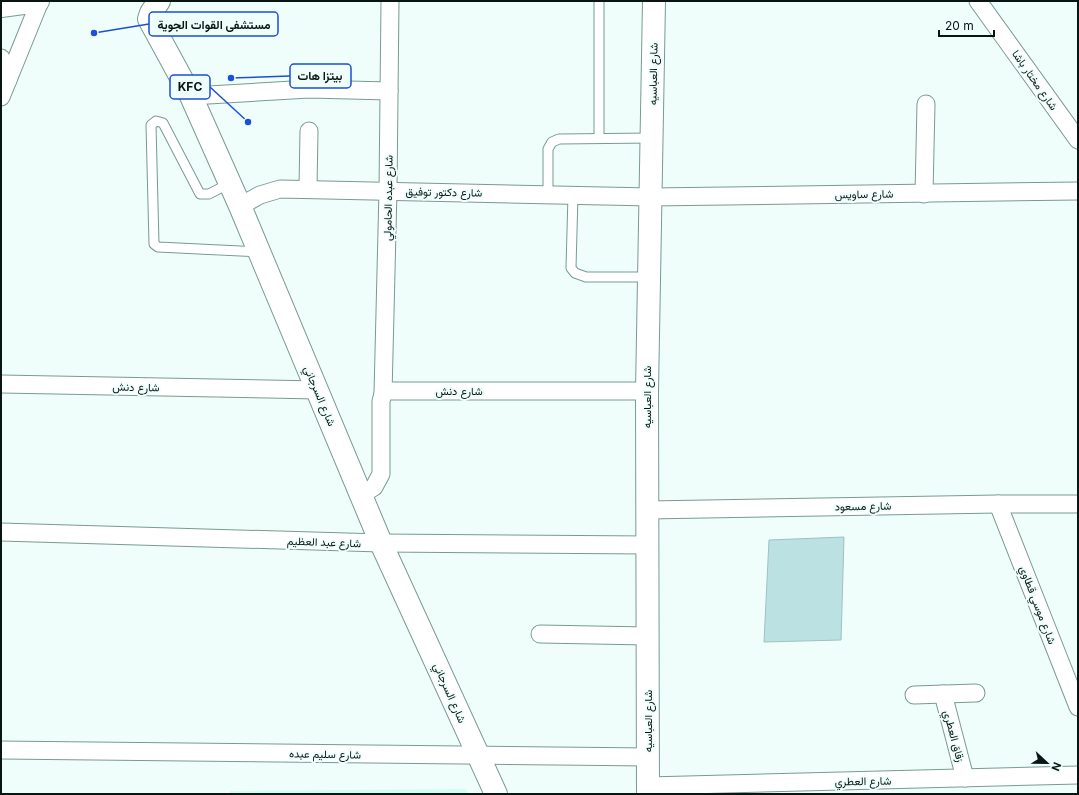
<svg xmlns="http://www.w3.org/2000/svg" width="1079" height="795" viewBox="0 0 1079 795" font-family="Inter,Vazirmatn,sans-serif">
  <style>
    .built { fill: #d0fef3 }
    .building { fill: #bce1e3; stroke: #9dc2c4 }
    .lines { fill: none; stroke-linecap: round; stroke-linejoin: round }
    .lane-casing { stroke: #789a92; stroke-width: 11 }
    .street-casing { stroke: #789a92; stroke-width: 19 }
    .secondary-casing { stroke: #789a92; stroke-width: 24 }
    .lane { stroke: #fff; stroke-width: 9 }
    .street { stroke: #fff; stroke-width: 17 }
    .secondary { stroke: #fff; stroke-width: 22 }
    .labels { text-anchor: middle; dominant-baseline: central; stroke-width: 4; stroke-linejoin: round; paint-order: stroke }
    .street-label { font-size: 11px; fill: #081512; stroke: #effefa }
    .leader { fill: none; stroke: #1d4ed8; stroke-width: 1.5 }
    .callout-dot { fill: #1d4ed8; stroke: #effefa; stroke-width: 1.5 }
    .callout { fill: #effefa; stroke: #1d4ed8; stroke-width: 1.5 }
    .callout-label { font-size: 12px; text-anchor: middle; font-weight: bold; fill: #081512 }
  </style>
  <rect width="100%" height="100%" fill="#effefa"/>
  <polygon class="built" points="466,789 468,794 230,794 230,791"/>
  <polygon class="building" points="844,537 841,640 764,642 769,540"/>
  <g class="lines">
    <g class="lane-casing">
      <g id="lane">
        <polyline points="599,1 599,138"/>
        <polyline points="230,183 209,194 200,194 163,123 156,121 151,125 154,244 158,247 259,252"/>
        <polyline points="548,194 548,149 552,142 559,139 652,138"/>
        <polyline points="573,195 571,268 575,273 586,277 649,277"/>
      </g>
    </g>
    <g class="street-casing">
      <g id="street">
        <polyline points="978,1 1078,140"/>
        <polyline points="1,58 8,80"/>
        <polyline points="191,96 309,89 389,91"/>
        <polyline points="1,97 40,1"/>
        <polyline points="308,188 309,131"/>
        <polyline points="924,194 926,104"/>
        <polyline points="240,206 260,195 280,189 651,197 1078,191"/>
        <polyline points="1,384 318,390"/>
        <polyline points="383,394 388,190 390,1"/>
        <polyline points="361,495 374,487 381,474 381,401 383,394 388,391 647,391"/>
        <polyline points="998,504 1078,707"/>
        <polyline points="648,510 998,504 1078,504"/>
        <polyline points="1,532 381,543 648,545"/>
        <polyline points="540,634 648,636"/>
        <polyline points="943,694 965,778"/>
        <polyline points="914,695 976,693"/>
        <polyline points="1,750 649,757"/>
        <polyline points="648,786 1078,775"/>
      </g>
    </g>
    <g class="secondary-casing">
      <g id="secondary">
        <polyline points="159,1 151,13 149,19 191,96 240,206 381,543 496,794"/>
        <polyline points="1,6 38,1"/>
        <polyline points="648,794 647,391 654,1"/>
      </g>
    </g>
    <use href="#lane" class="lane"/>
    <use href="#street" class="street"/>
    <use href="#secondary" class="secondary"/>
  </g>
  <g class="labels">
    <g class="street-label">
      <text transform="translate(653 74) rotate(-89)">شارع العباسيه</text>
      <text transform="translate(1035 80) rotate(55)">شارع مختار باشا</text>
      <text transform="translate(444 192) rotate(1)">شارع دكتور توفيق</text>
      <text transform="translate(864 194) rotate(-1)">شارع ساويس</text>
      <text transform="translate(388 198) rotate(-89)">شارع عبده الحامولي</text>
      <text transform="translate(136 387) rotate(1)">شارع دنش</text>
      <text x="459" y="391">شارع دنش</text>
      <text transform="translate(320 396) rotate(67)">شارع السرجاني</text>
      <text transform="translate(647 397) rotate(-90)">شارع العباسيه</text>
      <text transform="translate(863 506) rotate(-1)">شارع مسعود</text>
      <text transform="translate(324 542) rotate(2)">شارع عبد العظيم</text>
      <text transform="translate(1038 605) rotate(69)">شارع موسي قطاوي</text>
      <text transform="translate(450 693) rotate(66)">شارع السرجاني</text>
      <text transform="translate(648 721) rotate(-90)">شارع العباسيه</text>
      <text transform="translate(954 736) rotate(75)">زقاق العطري</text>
      <text transform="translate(325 754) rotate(1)">شارع سليم عبده</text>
      <text transform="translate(863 781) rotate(-1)">شارع العطري</text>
    </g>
  </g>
  <path class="leader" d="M94 33L149 24M231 78L290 76M248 122L210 87"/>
  <g class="callout-dot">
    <circle cx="94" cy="33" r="4"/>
    <circle cx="231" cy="78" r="4"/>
    <circle cx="248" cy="122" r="4"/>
  </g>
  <g class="callout">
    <rect x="149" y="12" width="129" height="24" rx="4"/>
    <rect x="290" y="64" width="61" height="24" rx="4"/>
    <rect x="170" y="75" width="40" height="24" rx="4"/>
  </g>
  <g class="callout-label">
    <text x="214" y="29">مستشفى القوات الجوية</text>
    <text x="320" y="80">بيتزا هات</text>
    <text x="190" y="91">KFC</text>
  </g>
  <rect width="1079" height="795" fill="none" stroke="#081512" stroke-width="4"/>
  <g transform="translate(1047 763) rotate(112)" stroke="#effefa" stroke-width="3" paint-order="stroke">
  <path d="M0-3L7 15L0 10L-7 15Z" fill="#081512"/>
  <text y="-6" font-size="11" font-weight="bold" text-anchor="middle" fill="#081512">N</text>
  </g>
  <path d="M939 30v6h55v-6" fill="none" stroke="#081512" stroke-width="2"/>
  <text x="945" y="30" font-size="12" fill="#081512" stroke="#effefa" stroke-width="3" paint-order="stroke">20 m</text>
</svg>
